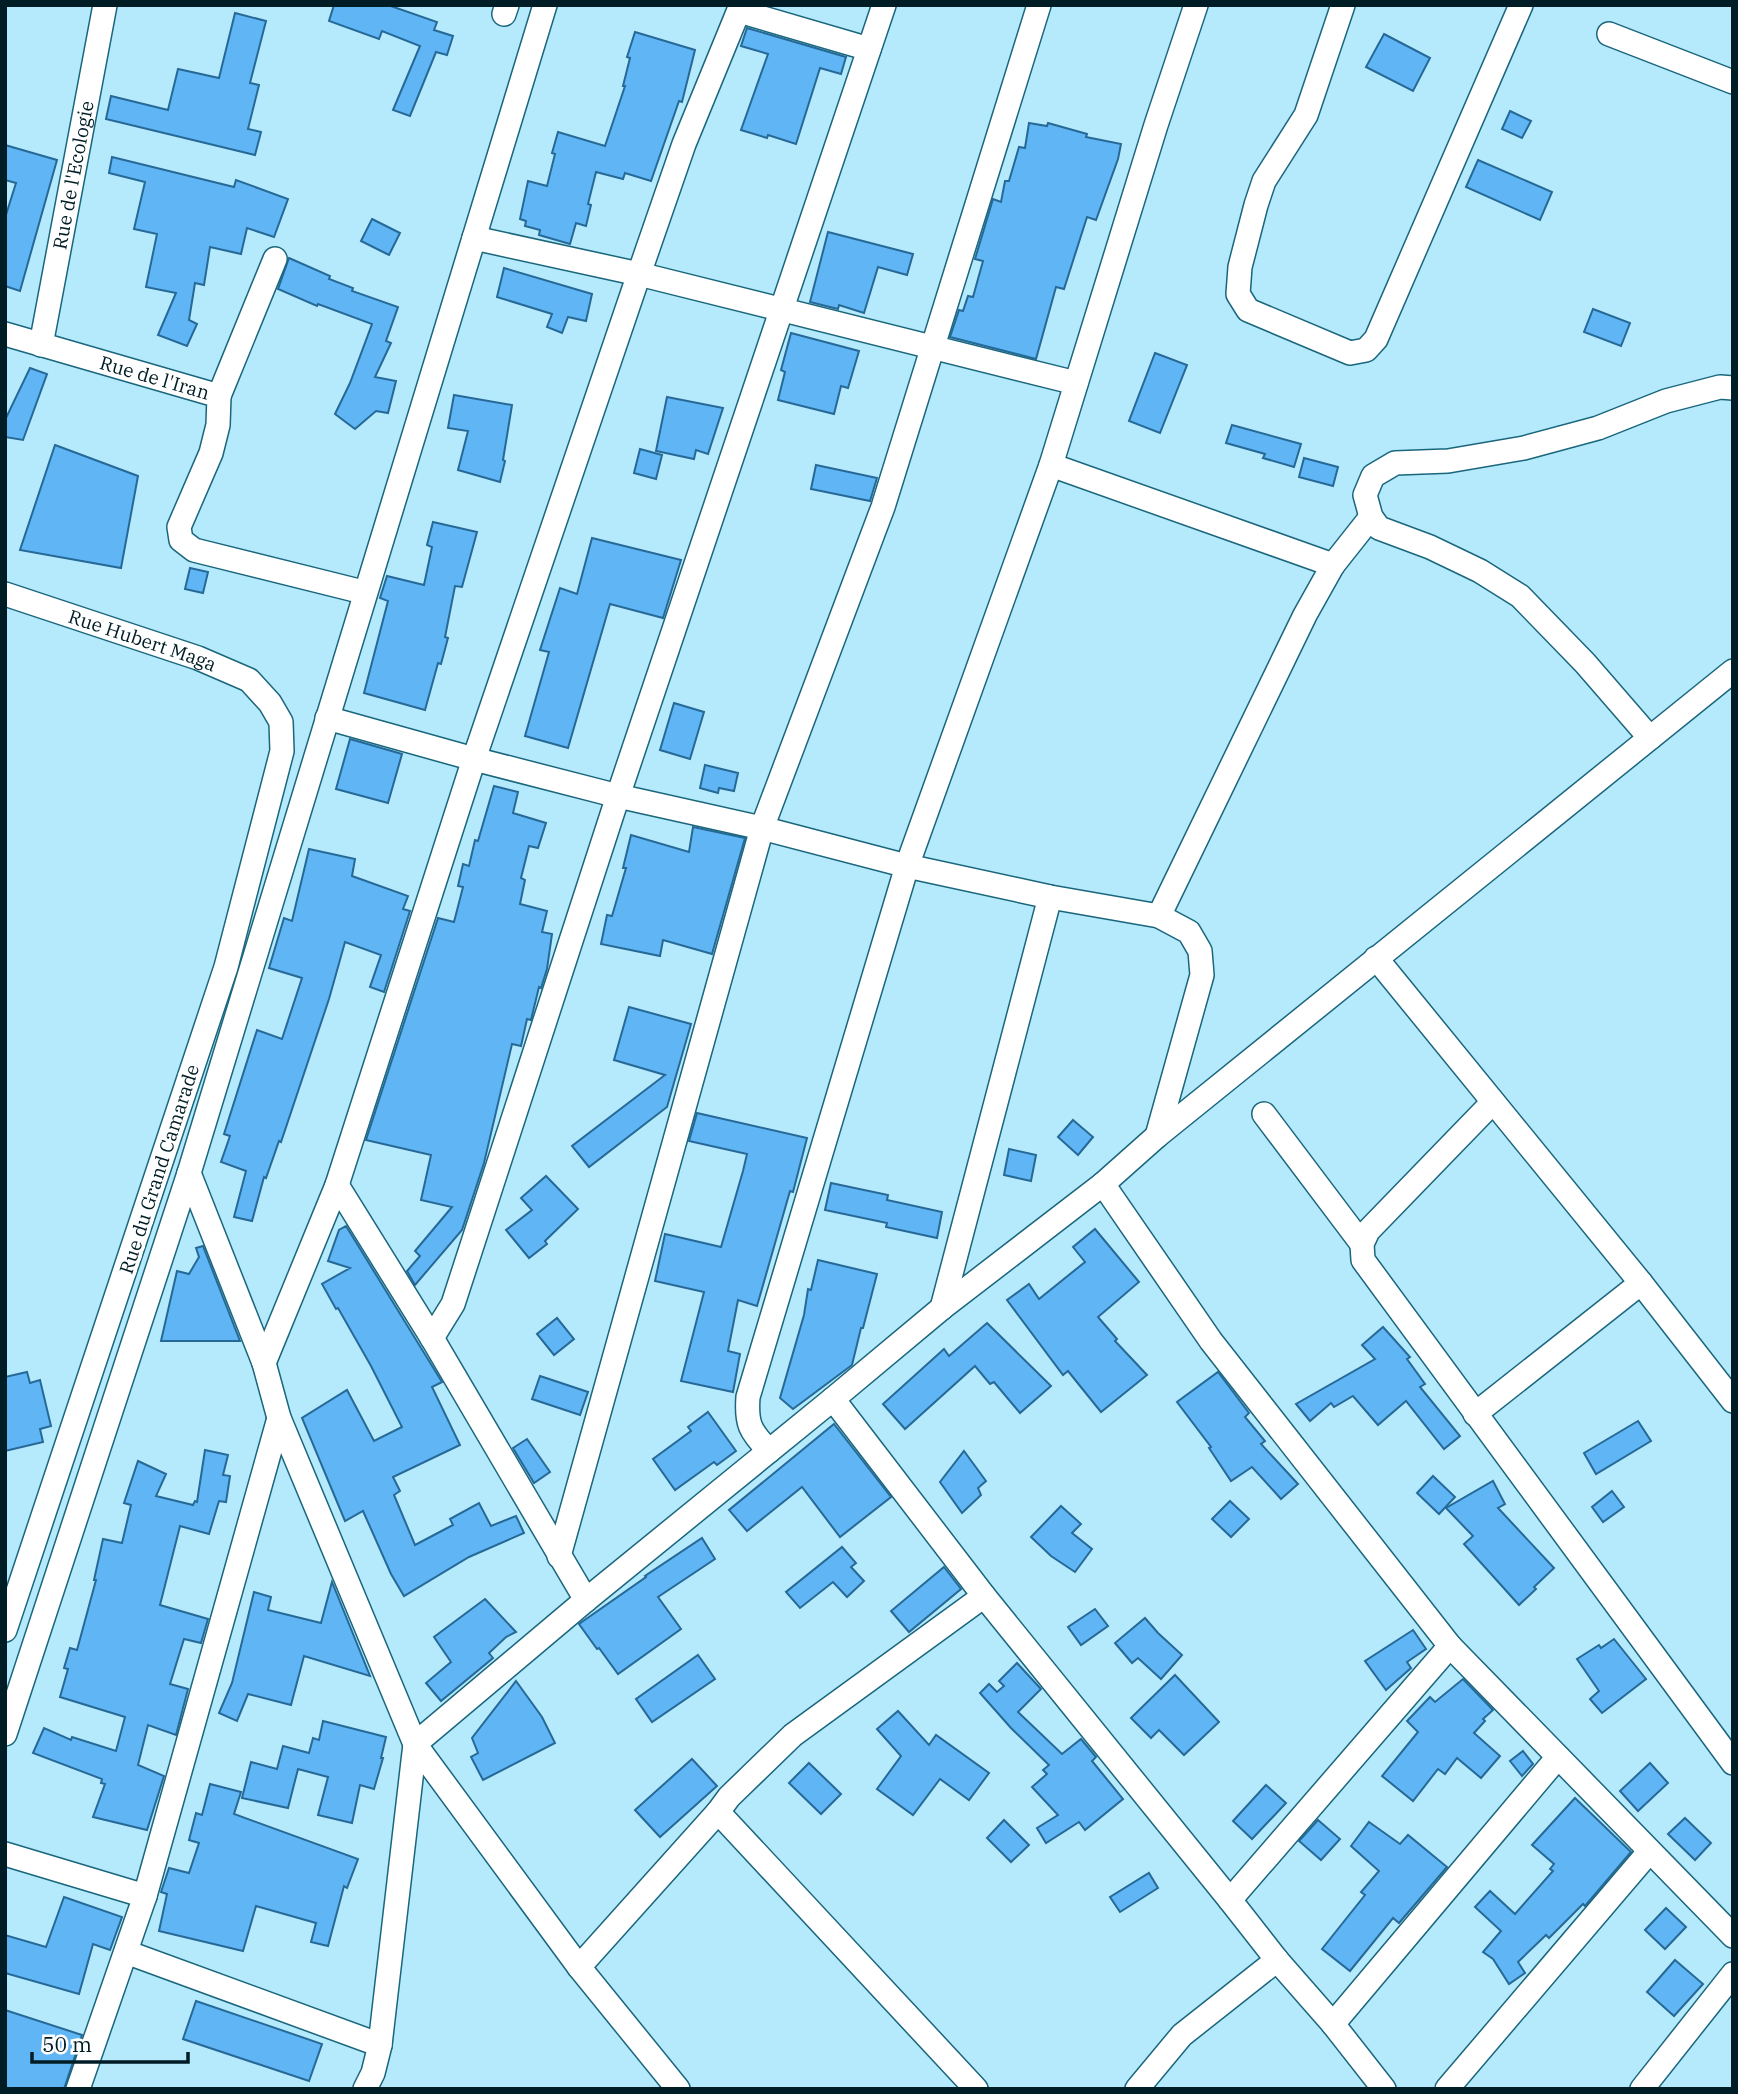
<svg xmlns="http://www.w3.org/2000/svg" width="1738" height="2094" viewBox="0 0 1738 2094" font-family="'IBM Plex Serif',serif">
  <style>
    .building { fill: #60b6f5; stroke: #266997; stroke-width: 2 }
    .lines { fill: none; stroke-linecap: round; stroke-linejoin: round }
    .minor-casing { stroke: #1a667d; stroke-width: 26 }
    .minor { stroke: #fff; stroke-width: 23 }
    .labels { text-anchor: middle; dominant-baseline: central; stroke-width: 7; stroke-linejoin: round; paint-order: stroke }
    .street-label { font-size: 19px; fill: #001d26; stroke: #fff }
  </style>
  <rect width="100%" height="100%" fill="#b5e9fc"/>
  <g class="building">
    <polygon points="334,5 388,5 437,22 434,30 453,36 447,55 436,52 410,116 393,110 420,46 382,31 379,39 329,21"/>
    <polygon points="235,13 266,21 250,83 259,85 248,129 261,132 255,155 106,119 111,96 168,110 178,69 219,78"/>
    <polygon points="747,28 846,57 841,74 820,68 796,144 768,135 767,138 741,130 768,54 741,46"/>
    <polygon points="635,32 695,50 682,102 679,101 651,181 625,173 623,179 596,172 588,204 591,205 586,226 576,223 570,244 539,235 540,230 525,226 526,221 520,219 528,181 547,186 555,154 552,153 558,132 605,146 625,86 623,86 630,58 627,57"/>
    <polygon points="1384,34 1430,58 1413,91 1366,67"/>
    <polygon points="1510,111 1531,121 1522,138 1502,129"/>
    <polygon points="1029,123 1047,126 1048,123 1087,134 1086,137 1121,144 1118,159 1096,220 1087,217 1064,289 1056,287 1036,359 950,337 959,310 963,311 968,296 973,297 983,261 975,259 993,199 1001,202 1005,181 1009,181 1019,147 1025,148"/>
    <polygon points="5,145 57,160 20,291 5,286 5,218 16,183 5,180"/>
    <polygon points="112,157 234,187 236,180 288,199 274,237 247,228 241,254 210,247 204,285 195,283 189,320 197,324 187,346 158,335 176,293 146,287 157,234 134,229 145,182 109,173"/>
    <polygon points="1478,160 1552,192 1540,220 1466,187"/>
    <polygon points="372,219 400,233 389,255 361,241"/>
    <polygon points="828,232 913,254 907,275 878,267 864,313 839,305 838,309 810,302"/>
    <polygon points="289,258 330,276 329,279 353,288 352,291 398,307 386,341 391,343 375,377 396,381 388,413 376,411 355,429 335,414 350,383 372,324 318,304 317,306 278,289"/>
    <polygon points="504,268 592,294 586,321 568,317 562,333 547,327 552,314 497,297"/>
    <polygon points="1593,309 1630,323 1621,346 1584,332"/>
    <polygon points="791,333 859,351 848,388 841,386 834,414 778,400 785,372 781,370"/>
    <polygon points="1155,353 1187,365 1160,433 1129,421"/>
    <polygon points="30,368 47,374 23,440 5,437 5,420"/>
    <polygon points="454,395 512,405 503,460 505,461 500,482 458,470 468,431 448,428"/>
    <polygon points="667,397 723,408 708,454 696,450 694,459 656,451"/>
    <polygon points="1232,425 1301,444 1294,467 1263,458 1265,454 1226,443"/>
    <polygon points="55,445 138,476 121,568 20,550"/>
    <polygon points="640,449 662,455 656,479 634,473"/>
    <polygon points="1304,458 1338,467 1333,486 1299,477"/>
    <polygon points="816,465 877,478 870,501 811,489"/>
    <polygon points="433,522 477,532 462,587 455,586 445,637 448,638 441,664 438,663 425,710 364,693 388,601 380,598 387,576 424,585 432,547 427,545"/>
    <polygon points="592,538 681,560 663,618 610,604 568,748 525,736 549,652 540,650 560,588 577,594"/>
    <polygon points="190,568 208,572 203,593 185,589"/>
    <polygon points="674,703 704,712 690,759 660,750"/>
    <polygon points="350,739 402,754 388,803 336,789"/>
    <polygon points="705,765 738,773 734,791 719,788 718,793 700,788"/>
    <polygon points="494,786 518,792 513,813 546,823 538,848 529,846 521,878 525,880 520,904 547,911 542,932 552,934 547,969 541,988 539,987 531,1020 527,1019 521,1046 512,1044 484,1163 462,1230 415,1285 407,1271 420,1256 415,1251 452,1207 421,1200 431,1155 366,1140 438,918 454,922 463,887 458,886 463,864 469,866 475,840 478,841"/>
    <polygon points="693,827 745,838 712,954 663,940 660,956 601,944 607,915 612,916 626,868 623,868 631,835 689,852"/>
    <polygon points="309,849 355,859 352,876 408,896 403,909 410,911 384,992 370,987 381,955 345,942 329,999 281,1142 279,1141 266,1178 264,1177 252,1221 234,1217 246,1171 221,1162 230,1136 224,1134 257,1030 282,1039 302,978 269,968 284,918 292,921"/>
    <polygon points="629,1007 691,1024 667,1107 589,1167 572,1146 665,1075 614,1060"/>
    <polygon points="697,1113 807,1138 793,1192 790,1191 757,1306 738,1300 728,1351 740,1354 733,1392 681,1381 704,1292 655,1281 665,1234 721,1247 743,1171 747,1154 689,1141"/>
    <polygon points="1073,1120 1093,1137 1078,1155 1058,1137"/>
    <polygon points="1009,1149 1036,1155 1031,1181 1004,1175"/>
    <polygon points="546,1176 578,1209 545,1241 547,1244 529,1258 506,1230 532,1210 521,1198"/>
    <polygon points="831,1183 888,1195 887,1200 942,1212 937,1238 886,1227 887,1223 825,1210"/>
    <polygon points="346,1226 442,1382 432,1387 460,1445 393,1477 400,1491 394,1495 415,1545 453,1525 450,1519 479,1503 491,1526 516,1516 524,1533 469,1557 404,1596 391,1574 363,1511 345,1521 302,1418 347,1390 374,1441 402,1427 371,1366 338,1308 336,1309 322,1284 350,1268 328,1261 339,1230"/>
    <polygon points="1095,1229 1139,1282 1098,1317 1117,1339 1115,1341 1147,1375 1101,1412 1068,1371 1063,1375 1007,1300 1029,1284 1039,1299 1085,1262 1073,1247"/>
    <polygon points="203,1246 240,1341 161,1341 177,1271 189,1274 199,1257 196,1248"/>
    <polygon points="818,1260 877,1274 863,1328 861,1328 852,1365 793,1409 780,1398 804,1315 808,1289 811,1290"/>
    <polygon points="557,1318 574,1339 554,1355 537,1334"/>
    <polygon points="987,1323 1051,1386 1020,1413 994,1382 990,1384 975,1366 905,1429 883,1404 944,1349 949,1356"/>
    <polygon points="1383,1327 1410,1357 1407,1359 1425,1384 1420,1387 1460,1436 1444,1449 1406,1401 1378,1425 1353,1396 1334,1407 1331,1403 1310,1421 1296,1404 1375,1359 1362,1345"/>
    <polygon points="27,1372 30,1383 40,1380 51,1426 40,1429 43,1442 5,1451 5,1377"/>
    <polygon points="1218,1372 1249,1413 1245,1417 1265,1441 1261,1444 1298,1484 1281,1499 1252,1467 1231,1481 1209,1448 1211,1447 1177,1402"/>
    <polygon points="540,1376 588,1392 580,1415 532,1399"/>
    <polygon points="708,1412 736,1451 717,1465 714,1462 675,1490 653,1459 691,1431 688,1427"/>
    <polygon points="1638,1421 1651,1441 1596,1474 1584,1453"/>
    <polygon points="834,1424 891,1497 840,1537 802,1487 747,1531 729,1510"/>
    <polygon points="527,1439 550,1472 534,1483 513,1448"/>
    <polygon points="205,1450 228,1455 223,1475 230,1476 226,1502 219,1501 209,1534 180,1526 160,1605 208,1619 201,1643 184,1639 170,1684 188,1689 176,1735 148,1725 138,1765 164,1776 147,1830 93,1817 105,1784 101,1783 102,1779 33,1753 44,1728 71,1740 72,1737 116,1751 125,1717 60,1697 68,1669 64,1668 70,1648 77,1650 96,1580 94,1580 103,1539 122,1543 131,1505 124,1503 138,1461 166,1474 156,1496 193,1505 195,1501 197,1502"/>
    <polygon points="964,1451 986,1481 978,1488 981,1495 962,1513 940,1482"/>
    <polygon points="1433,1476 1455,1497 1439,1514 1417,1493"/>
    <polygon points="1493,1481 1505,1504 1498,1508 1554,1568 1534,1587 1536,1589 1519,1605 1464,1544 1473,1536 1446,1508"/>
    <polygon points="1612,1491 1624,1507 1603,1522 1592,1507"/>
    <polygon points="1230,1501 1249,1519 1231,1537 1212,1519"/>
    <polygon points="1061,1506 1081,1524 1072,1533 1092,1549 1075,1572 1051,1556 1031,1537"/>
    <polygon points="702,1538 715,1559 658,1597 681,1629 618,1674 599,1648 597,1649 579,1624 646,1577 645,1576"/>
    <polygon points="842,1547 856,1563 851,1567 864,1581 847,1597 833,1582 800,1608 786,1592"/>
    <polygon points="944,1567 961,1589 909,1632 891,1611"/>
    <polygon points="332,1582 370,1676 304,1656 291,1705 248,1694 237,1721 219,1713 232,1683 254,1592 271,1597 268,1610 321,1623"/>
    <polygon points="485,1599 516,1632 506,1637 489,1653 493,1658 441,1701 426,1683 451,1662 434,1637"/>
    <polygon points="1095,1609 1108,1626 1081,1645 1068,1627"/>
    <polygon points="1145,1618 1158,1633 1182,1655 1161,1679 1138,1658 1132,1663 1115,1643"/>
    <polygon points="1413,1630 1426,1649 1407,1662 1411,1668 1386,1690 1365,1661"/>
    <polygon points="1614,1639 1646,1679 1602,1713 1590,1699 1599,1691 1577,1659 1599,1645 1601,1648"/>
    <polygon points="698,1655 715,1679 652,1722 636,1699"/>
    <polygon points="1017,1663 1041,1689 1018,1712 1062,1754 1081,1739 1096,1757 1092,1761 1123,1799 1085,1830 1079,1822 1046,1843 1037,1828 1058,1815 1032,1787 1047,1774 1043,1770 1049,1765 1011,1728 980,1693 989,1684 997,1692 1004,1686 999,1681"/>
    <polygon points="1175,1675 1219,1722 1184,1755 1159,1730 1151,1738 1131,1718"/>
    <polygon points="1463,1679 1493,1710 1483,1719 1485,1721 1474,1733 1500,1756 1481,1778 1457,1758 1445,1774 1438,1769 1413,1801 1382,1776 1418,1732 1407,1721 1430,1697 1435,1702"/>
    <polygon points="516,1681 542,1717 555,1743 483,1780 471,1757 478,1753 472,1738"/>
    <polygon points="898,1711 929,1745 936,1735 989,1773 969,1800 940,1779 913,1815 877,1789 901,1756 877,1729"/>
    <polygon points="323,1721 386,1737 381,1758 383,1758 374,1789 360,1785 352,1823 318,1815 328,1777 298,1769 288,1808 242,1798 251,1762 277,1769 283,1746 309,1753 313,1738 319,1740"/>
    <polygon points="1523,1751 1533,1764 1522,1776 1510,1761"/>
    <polygon points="692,1759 717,1786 660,1837 635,1810"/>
    <polygon points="809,1763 841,1794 821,1814 789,1783"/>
    <polygon points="1650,1763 1668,1783 1638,1811 1620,1791"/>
    <polygon points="210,1784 241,1792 234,1814 358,1859 347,1888 344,1886 328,1946 311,1942 316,1923 256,1906 243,1951 159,1931 167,1894 161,1892 169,1868 189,1873 199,1843 189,1840 196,1813 202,1815"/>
    <polygon points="1266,1785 1286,1803 1252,1839 1233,1821"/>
    <polygon points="1575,1798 1631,1852 1585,1906 1583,1904 1549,1938 1546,1935 1518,1962 1525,1973 1509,1984 1493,1959 1483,1952 1501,1931 1475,1907 1490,1891 1515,1914 1553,1871 1550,1869 1554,1864 1532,1845"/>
    <polygon points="1685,1818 1711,1843 1695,1860 1668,1834"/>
    <polygon points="1004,1820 1029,1845 1011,1862 987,1838"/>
    <polygon points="1318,1820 1340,1839 1321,1860 1299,1841"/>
    <polygon points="1369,1822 1400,1844 1408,1835 1447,1867 1399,1923 1393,1918 1350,1971 1322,1949 1365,1895 1361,1892 1379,1871 1351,1846"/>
    <polygon points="1149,1873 1158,1888 1120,1912 1110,1897"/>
    <polygon points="64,1897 122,1917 110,1950 93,1944 79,1994 5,1973 5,1935 46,1947"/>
    <polygon points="1666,1908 1686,1927 1665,1949 1645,1930"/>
    <polygon points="1675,1960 1703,1984 1674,2016 1647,1992"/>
    <polygon points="196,2001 322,2044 309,2081 183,2039"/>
    <polygon points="5,2010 82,2035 64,2089 5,2089"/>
  </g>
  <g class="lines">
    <g class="minor-casing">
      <g id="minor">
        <polyline points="1343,5 1306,115 1264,181 1256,205 1240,267 1238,294 1248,310 1350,353 1366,350 1376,339 1521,5"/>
        <polyline points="739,11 869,49"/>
        <polyline points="504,14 507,5"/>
        <polyline points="1609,34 1733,82"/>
        <polyline points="474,238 639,274 1076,383"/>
        <path id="s1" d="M5,334L219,396L218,425L211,453L179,527L181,540L194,550L363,592"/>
        <path id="s2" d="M41,345L105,5"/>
        <polyline points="219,396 275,259"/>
        <polyline points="1051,465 1333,565 1305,615 1159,916"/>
        <polyline points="1333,565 1371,517"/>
        <path id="s3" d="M5,594L198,658L249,680L270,703L281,722L282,751L226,967L5,1630"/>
        <polyline points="327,718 474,759 618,796 762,828 907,866 1050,897 1159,916 1189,932 1200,951 1202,975 1157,1136"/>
        <polyline points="1650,738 1585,663 1520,596 1480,571 1430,547 1379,528 1371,517 1365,495 1373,476 1395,463 1448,461 1524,448 1598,428 1666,401 1720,387 1733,388"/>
        <polyline points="1376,958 1641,1283 1733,1401"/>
        <polyline points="1493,1102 1368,1231 1362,1244 1363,1260 1733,1763"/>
        <polyline points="1264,1114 1362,1244"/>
        <polyline points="189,1173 264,1363 279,1418 415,1744 579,1967 678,2089"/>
        <polyline points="1103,1184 1211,1341 1450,1646 1733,1936"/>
        <polyline points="337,1185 432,1338 586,1600"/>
        <polyline points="942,1308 1050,897"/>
        <polyline points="432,1338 453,1304 618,796 884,5"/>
        <polyline points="264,1363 337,1185 474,759 639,274 684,144 741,5"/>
        <polyline points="833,1399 984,1596 1230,1900 1277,1960 1333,2024 1384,2089"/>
        <polyline points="1475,1414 1641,1283"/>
        <path d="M769,1451C750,1431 746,1424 748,1397L907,866L1051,465L1156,125L1196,5"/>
        <polyline points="559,1556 762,828 883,507 1039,5"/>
        <polyline points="5,1734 189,1173 545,5"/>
        <polyline points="718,1812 976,2089"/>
        <polyline points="5,1854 145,1896"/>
        <polyline points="1230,1900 1450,1646"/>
        <polyline points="126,1952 380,2045"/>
        <polyline points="579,1967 718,1812 729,1797 793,1735 984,1596"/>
        <polyline points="1333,2024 1558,1757"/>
        <polyline points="78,2089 145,1896 279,1418"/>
        <polyline points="365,2089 373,2073 380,2045 415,1744 586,1600 833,1399 942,1308 1103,1184 1157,1136 1733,671"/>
        <polyline points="1137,2089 1182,2035 1277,1960"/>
        <polyline points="1447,2089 1649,1852"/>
        <polyline points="1642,2089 1733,1974"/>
      </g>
    </g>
    <use href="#minor" class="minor"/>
  </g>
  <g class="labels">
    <g class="street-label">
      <text stroke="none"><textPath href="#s2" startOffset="173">Rue de l'Ecologie</textPath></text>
      <text stroke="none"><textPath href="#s1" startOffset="156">Rue de l'Iran</textPath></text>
      <text stroke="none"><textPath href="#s3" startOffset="145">Rue Hubert Maga</textPath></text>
      <text transform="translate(159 1169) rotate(-72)">Rue du Grand Camarade</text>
    </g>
  </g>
  <rect width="1738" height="2094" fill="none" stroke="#001d26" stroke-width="14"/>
  <path d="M32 2052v10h156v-10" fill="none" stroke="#001d26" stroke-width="3.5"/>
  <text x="42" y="2052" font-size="21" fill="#001d26" stroke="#ffffff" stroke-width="5" paint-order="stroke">50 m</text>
</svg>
